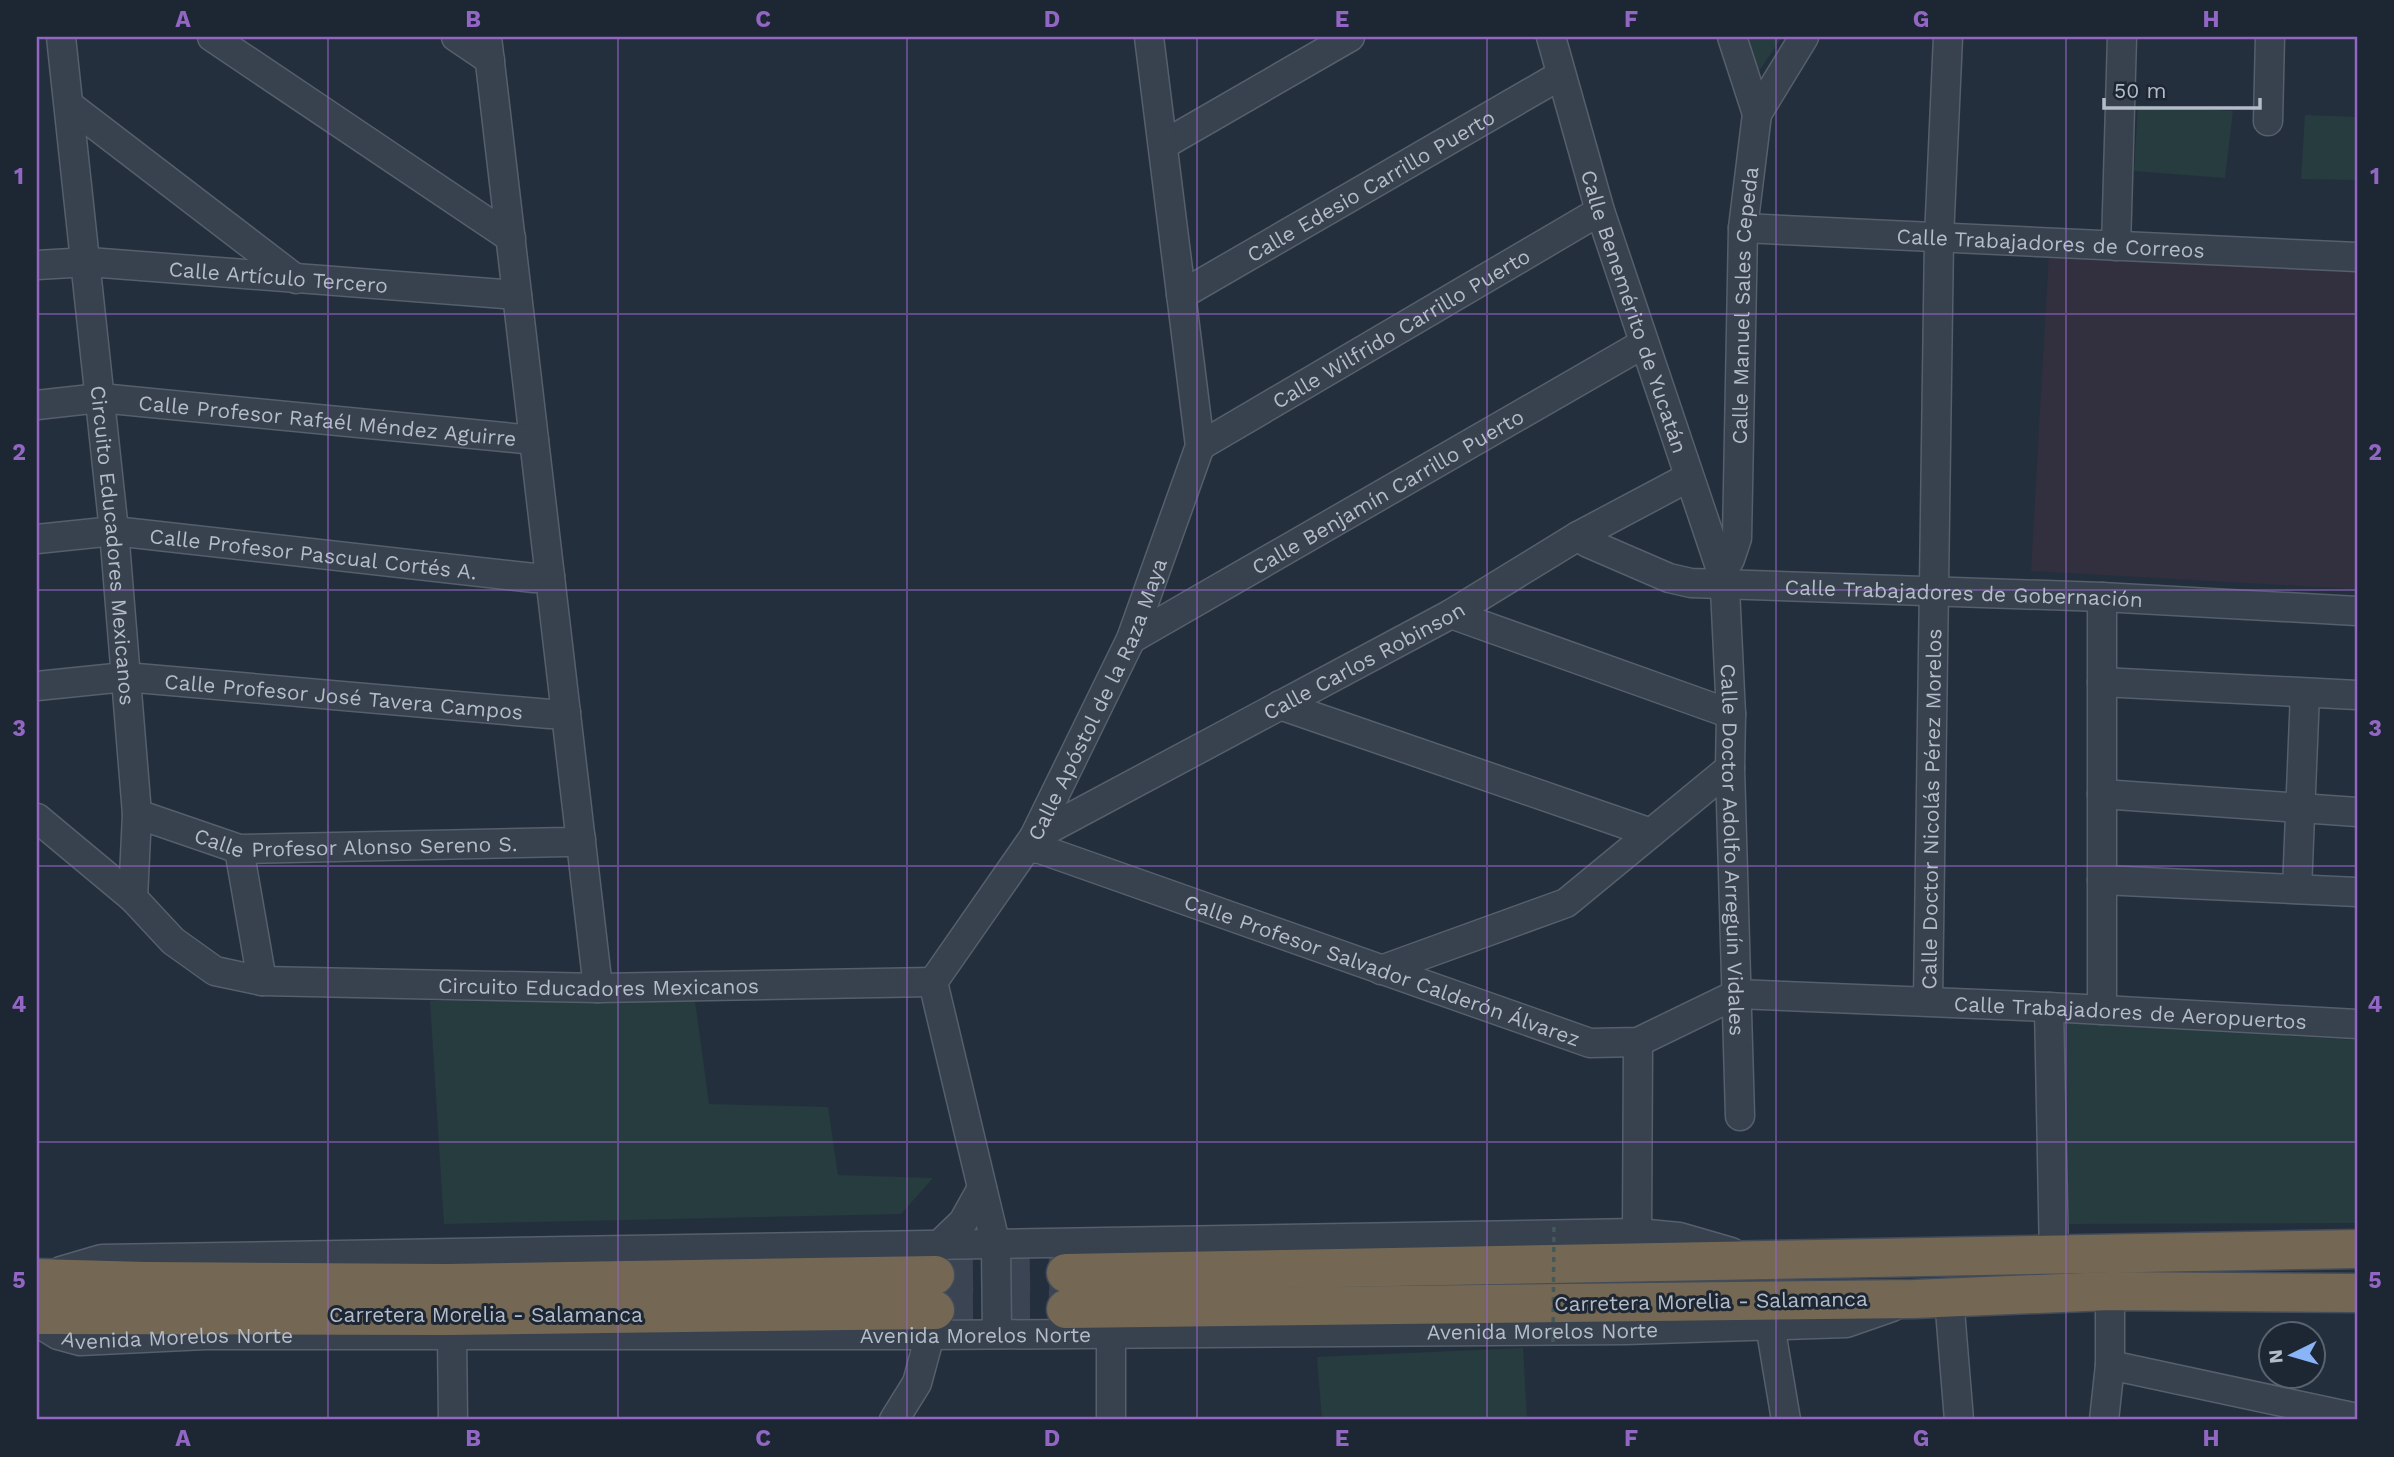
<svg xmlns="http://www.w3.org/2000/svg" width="2394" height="1457" viewBox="0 0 2394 1457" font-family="'Work Sans',sans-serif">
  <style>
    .medical { fill: #32303f }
    .green { fill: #263c3f }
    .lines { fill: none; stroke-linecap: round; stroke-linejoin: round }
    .highway-tunnel { stroke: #3a4453; stroke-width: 38; stroke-dasharray: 38 19; stroke-linecap: butt }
    .minor-casing { stroke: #565f6c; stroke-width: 31 }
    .highway-casing { stroke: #434c59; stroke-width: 41 }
    .minor { stroke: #38414e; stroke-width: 28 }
    .highway { stroke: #746855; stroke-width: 38 }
    .path-bridge { stroke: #44595c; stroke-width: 3.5; stroke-dasharray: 5 5; stroke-linecap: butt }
    .grid { fill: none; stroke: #9266c3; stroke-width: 2; stroke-opacity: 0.55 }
    .labels { text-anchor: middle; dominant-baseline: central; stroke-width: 6; stroke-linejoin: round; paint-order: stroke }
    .street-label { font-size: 21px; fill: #b4bcc9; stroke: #1d2633 }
    .neatline { fill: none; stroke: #9266c3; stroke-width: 2.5 }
    .grid-label { font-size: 23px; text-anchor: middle; font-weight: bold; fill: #9266c3 }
  </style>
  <rect width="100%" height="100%" fill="#242f3e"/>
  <polygon class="medical" points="2049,254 2357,266 2357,589 2031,571"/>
  <g class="green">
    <polygon points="1745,37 1782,37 1757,74"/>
    <polygon points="2138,105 2233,111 2225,178 2134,171"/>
    <polygon points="2305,115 2357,117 2357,180 2301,179"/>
    <polygon points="694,993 709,1104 828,1107 838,1175 933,1178 901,1214 444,1224 430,1001"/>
    <polygon points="2066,1023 2357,1040 2357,1223 2067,1224"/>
    <polygon points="1523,1348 1527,1420 1322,1420 1317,1357"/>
  </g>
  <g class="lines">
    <g class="highway-tunnel">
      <polyline points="935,1275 1066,1273"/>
      <polyline points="935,1310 1066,1309"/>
    </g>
    <g class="minor-casing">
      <g id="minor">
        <path id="s1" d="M61,37L114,531L137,814L133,898"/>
        <polyline points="212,37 511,238"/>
        <polyline points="456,37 490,60"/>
        <polyline points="487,37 598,988"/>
        <path id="s2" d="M1551,37L1600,211L1722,573L1725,589L1731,714L1730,768L1740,1116"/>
        <polyline points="69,105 296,279"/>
        <polyline points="1757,114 1804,37"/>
        <polyline points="2268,121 2270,37"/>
        <polyline points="1163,145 1350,37"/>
        <path id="s3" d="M1743,228L2357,257"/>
        <polyline points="2116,246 2122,37"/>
        <path id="s4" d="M37,265L89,262L517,295"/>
        <path id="s5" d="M1181,295L1561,75"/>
        <path id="s6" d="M37,405L100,398L534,440"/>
        <path id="s7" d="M1200,446L1600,211"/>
        <path id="s8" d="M1578,536L1588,543L1669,578L1691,583L2102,597L2357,611"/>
        <path id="s9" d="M37,539L114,531L534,578L550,576"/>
        <path id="s10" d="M1722,573L1730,559L1737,538L1743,228L1757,114L1732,37"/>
        <polyline points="2102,597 2102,1010"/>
        <polyline points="1451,614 1731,714"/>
        <path id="s11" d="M1131,639L1643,344"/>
        <polyline points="2102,682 2357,695"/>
        <path id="s12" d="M37,686L125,677L550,714L566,712"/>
        <polyline points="1280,705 1651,833"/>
        <polyline points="2102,794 2357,812"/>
        <path id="s13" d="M137,814L239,849L566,842L581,839"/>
        <path id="s14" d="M37,818L133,898L173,941L215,971L262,981L598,988L933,982"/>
        <path id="s15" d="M1034,837L1451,614L1578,536L1689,477"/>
        <path id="s16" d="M1027,848L1040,849L1590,1043L1638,1042L1737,994L2049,1007L2357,1024"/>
        <polyline points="239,849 262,981"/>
        <polyline points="2102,880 2357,892"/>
        <polyline points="2297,889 2305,693"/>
        <polyline points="1381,970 1566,903 1730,768"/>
        <path id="s17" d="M1928,1001L1939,238L1948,37"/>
        <polyline points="2049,1007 2054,1256"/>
        <polyline points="1637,1233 1638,1042"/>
        <polyline points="937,1247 963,1222 982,1188"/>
        <polyline points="61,1271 102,1259 1637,1233 1679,1237 1731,1252"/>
        <polyline points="1949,1298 1959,1420"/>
        <path id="s18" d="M37,1322L58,1335L80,1341L205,1335H930L1626,1330L1846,1323L1892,1307"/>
        <polyline points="1770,1325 1786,1420"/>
        <path id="s19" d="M997,1334L996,1246L933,982L1034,837L1131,639L1200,446L1149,37"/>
        <polyline points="452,1336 453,1420"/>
        <polyline points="2110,1365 2357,1418"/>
        <polyline points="894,1420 917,1383 930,1335"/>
        <polyline points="1111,1420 1111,1332"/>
        <polyline points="2104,1420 2110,1365 2110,1291"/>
      </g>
    </g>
    <g class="highway-casing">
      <g id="highway">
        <polyline points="1066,1273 2357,1249"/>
        <polyline points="37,1278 145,1281 446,1283 935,1275"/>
        <polyline points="1066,1309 1914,1299 2110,1291 2357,1293"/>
        <polyline points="37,1315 446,1316 935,1310"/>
      </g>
    </g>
    <use href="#minor" class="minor"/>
    <use href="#highway" class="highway"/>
    <polyline class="path-bridge" points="1553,1342 1554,1224"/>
  </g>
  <path class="grid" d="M328,37V1420M618,37V1420M907,37V1420M1197,37V1420M1487,37V1420M1776,37V1420M2066,37V1420M37,314H2357M37,590H2357M37,866H2357M37,1142H2357"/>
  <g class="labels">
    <g class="street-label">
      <text stroke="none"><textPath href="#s5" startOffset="219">Calle Edesio Carrillo Puerto</textPath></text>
      <text stroke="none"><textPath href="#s3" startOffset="308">Calle Trabajadores de Correos</textPath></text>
      <text stroke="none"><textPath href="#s4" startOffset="242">Calle Artículo Tercero</textPath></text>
      <text stroke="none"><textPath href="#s10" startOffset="271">Calle Manuel Sales Cepeda</textPath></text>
      <text stroke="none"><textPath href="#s2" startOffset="287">Calle Benemérito de Yucatán</textPath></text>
      <text stroke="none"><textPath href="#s7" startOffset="233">Calle Wilfrido Carrillo Puerto</textPath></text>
      <text stroke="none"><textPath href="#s6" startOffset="292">Calle Profesor Rafaél Méndez Aguirre</textPath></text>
      <text stroke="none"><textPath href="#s11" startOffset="296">Calle Benjamín Carrillo Puerto</textPath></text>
      <text stroke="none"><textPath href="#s1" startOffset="511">Circuito Educadores Mexicanos</textPath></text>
      <text stroke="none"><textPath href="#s9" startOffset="278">Calle Profesor Pascual Cortés A.</textPath></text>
      <text stroke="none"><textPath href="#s8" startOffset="396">Calle Trabajadores de Gobernación</textPath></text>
      <text stroke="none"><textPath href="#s15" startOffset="374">Calle Carlos Robinson</textPath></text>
      <text stroke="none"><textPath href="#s12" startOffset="308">Calle Profesor José Tavera Campos</textPath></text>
      <text stroke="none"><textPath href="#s19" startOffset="688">Calle Apóstol de la Raza Maya</textPath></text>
      <text stroke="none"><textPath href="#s17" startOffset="192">Calle Doctor Nicolás Pérez Morelos</textPath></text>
      <text stroke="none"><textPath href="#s13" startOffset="224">Calle Profesor Alonso Sereno S.</textPath></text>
      <text stroke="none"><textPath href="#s2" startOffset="840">Calle Doctor Adolfo Arreguín Vidales</textPath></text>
      <text stroke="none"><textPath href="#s16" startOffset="376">Calle Profesor Salvador Calderón Álvarez</textPath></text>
      <text stroke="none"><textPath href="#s14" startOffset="620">Circuito Educadores Mexicanos</textPath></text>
      <text stroke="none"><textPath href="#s16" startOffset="1148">Calle Trabajadores de Aeropuertos</textPath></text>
      <text transform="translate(1711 1301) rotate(-1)">Carretera Morelia - Salamanca</text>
      <text x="486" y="1314">Carretera Morelia - Salamanca</text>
      <text stroke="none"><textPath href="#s18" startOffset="1510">Avenida Morelos Norte</textPath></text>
      <text stroke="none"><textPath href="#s18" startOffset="145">Avenida Morelos Norte</textPath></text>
      <text stroke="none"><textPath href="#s18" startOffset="943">Avenida Morelos Norte</textPath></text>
    </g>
  </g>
  <rect width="2394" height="1457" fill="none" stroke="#1d2633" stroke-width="77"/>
  <g transform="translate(2292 1355) rotate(265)"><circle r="33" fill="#1d2633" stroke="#59626f" stroke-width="2"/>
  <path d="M0-5L12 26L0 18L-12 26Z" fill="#8ab4f8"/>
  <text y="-10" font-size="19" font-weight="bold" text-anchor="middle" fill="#b4bcc9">N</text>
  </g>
  <path d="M2104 98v10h156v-10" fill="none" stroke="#b4bcc9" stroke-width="3.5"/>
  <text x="2114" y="98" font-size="21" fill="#b4bcc9" stroke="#1d2633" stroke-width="5" paint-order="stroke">50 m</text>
  <rect x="38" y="38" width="2318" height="1380" class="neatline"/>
  <g class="grid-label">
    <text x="183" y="27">A</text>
    <text x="473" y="27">B</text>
    <text x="763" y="27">C</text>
    <text x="1052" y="27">D</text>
    <text x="1342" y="27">E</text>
    <text x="1631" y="27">F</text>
    <text x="1921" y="27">G</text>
    <text x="2211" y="27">H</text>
    <text x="19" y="184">1</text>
    <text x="2375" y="184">1</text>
    <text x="19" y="460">2</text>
    <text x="2375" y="460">2</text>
    <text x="19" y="736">3</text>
    <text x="2375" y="736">3</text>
    <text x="19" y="1012">4</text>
    <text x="2375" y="1012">4</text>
    <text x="19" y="1288">5</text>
    <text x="2375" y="1288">5</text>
    <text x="183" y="1446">A</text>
    <text x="473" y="1446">B</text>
    <text x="763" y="1446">C</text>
    <text x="1052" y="1446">D</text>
    <text x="1342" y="1446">E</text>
    <text x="1631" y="1446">F</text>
    <text x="1921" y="1446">G</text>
    <text x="2211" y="1446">H</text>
  </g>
</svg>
